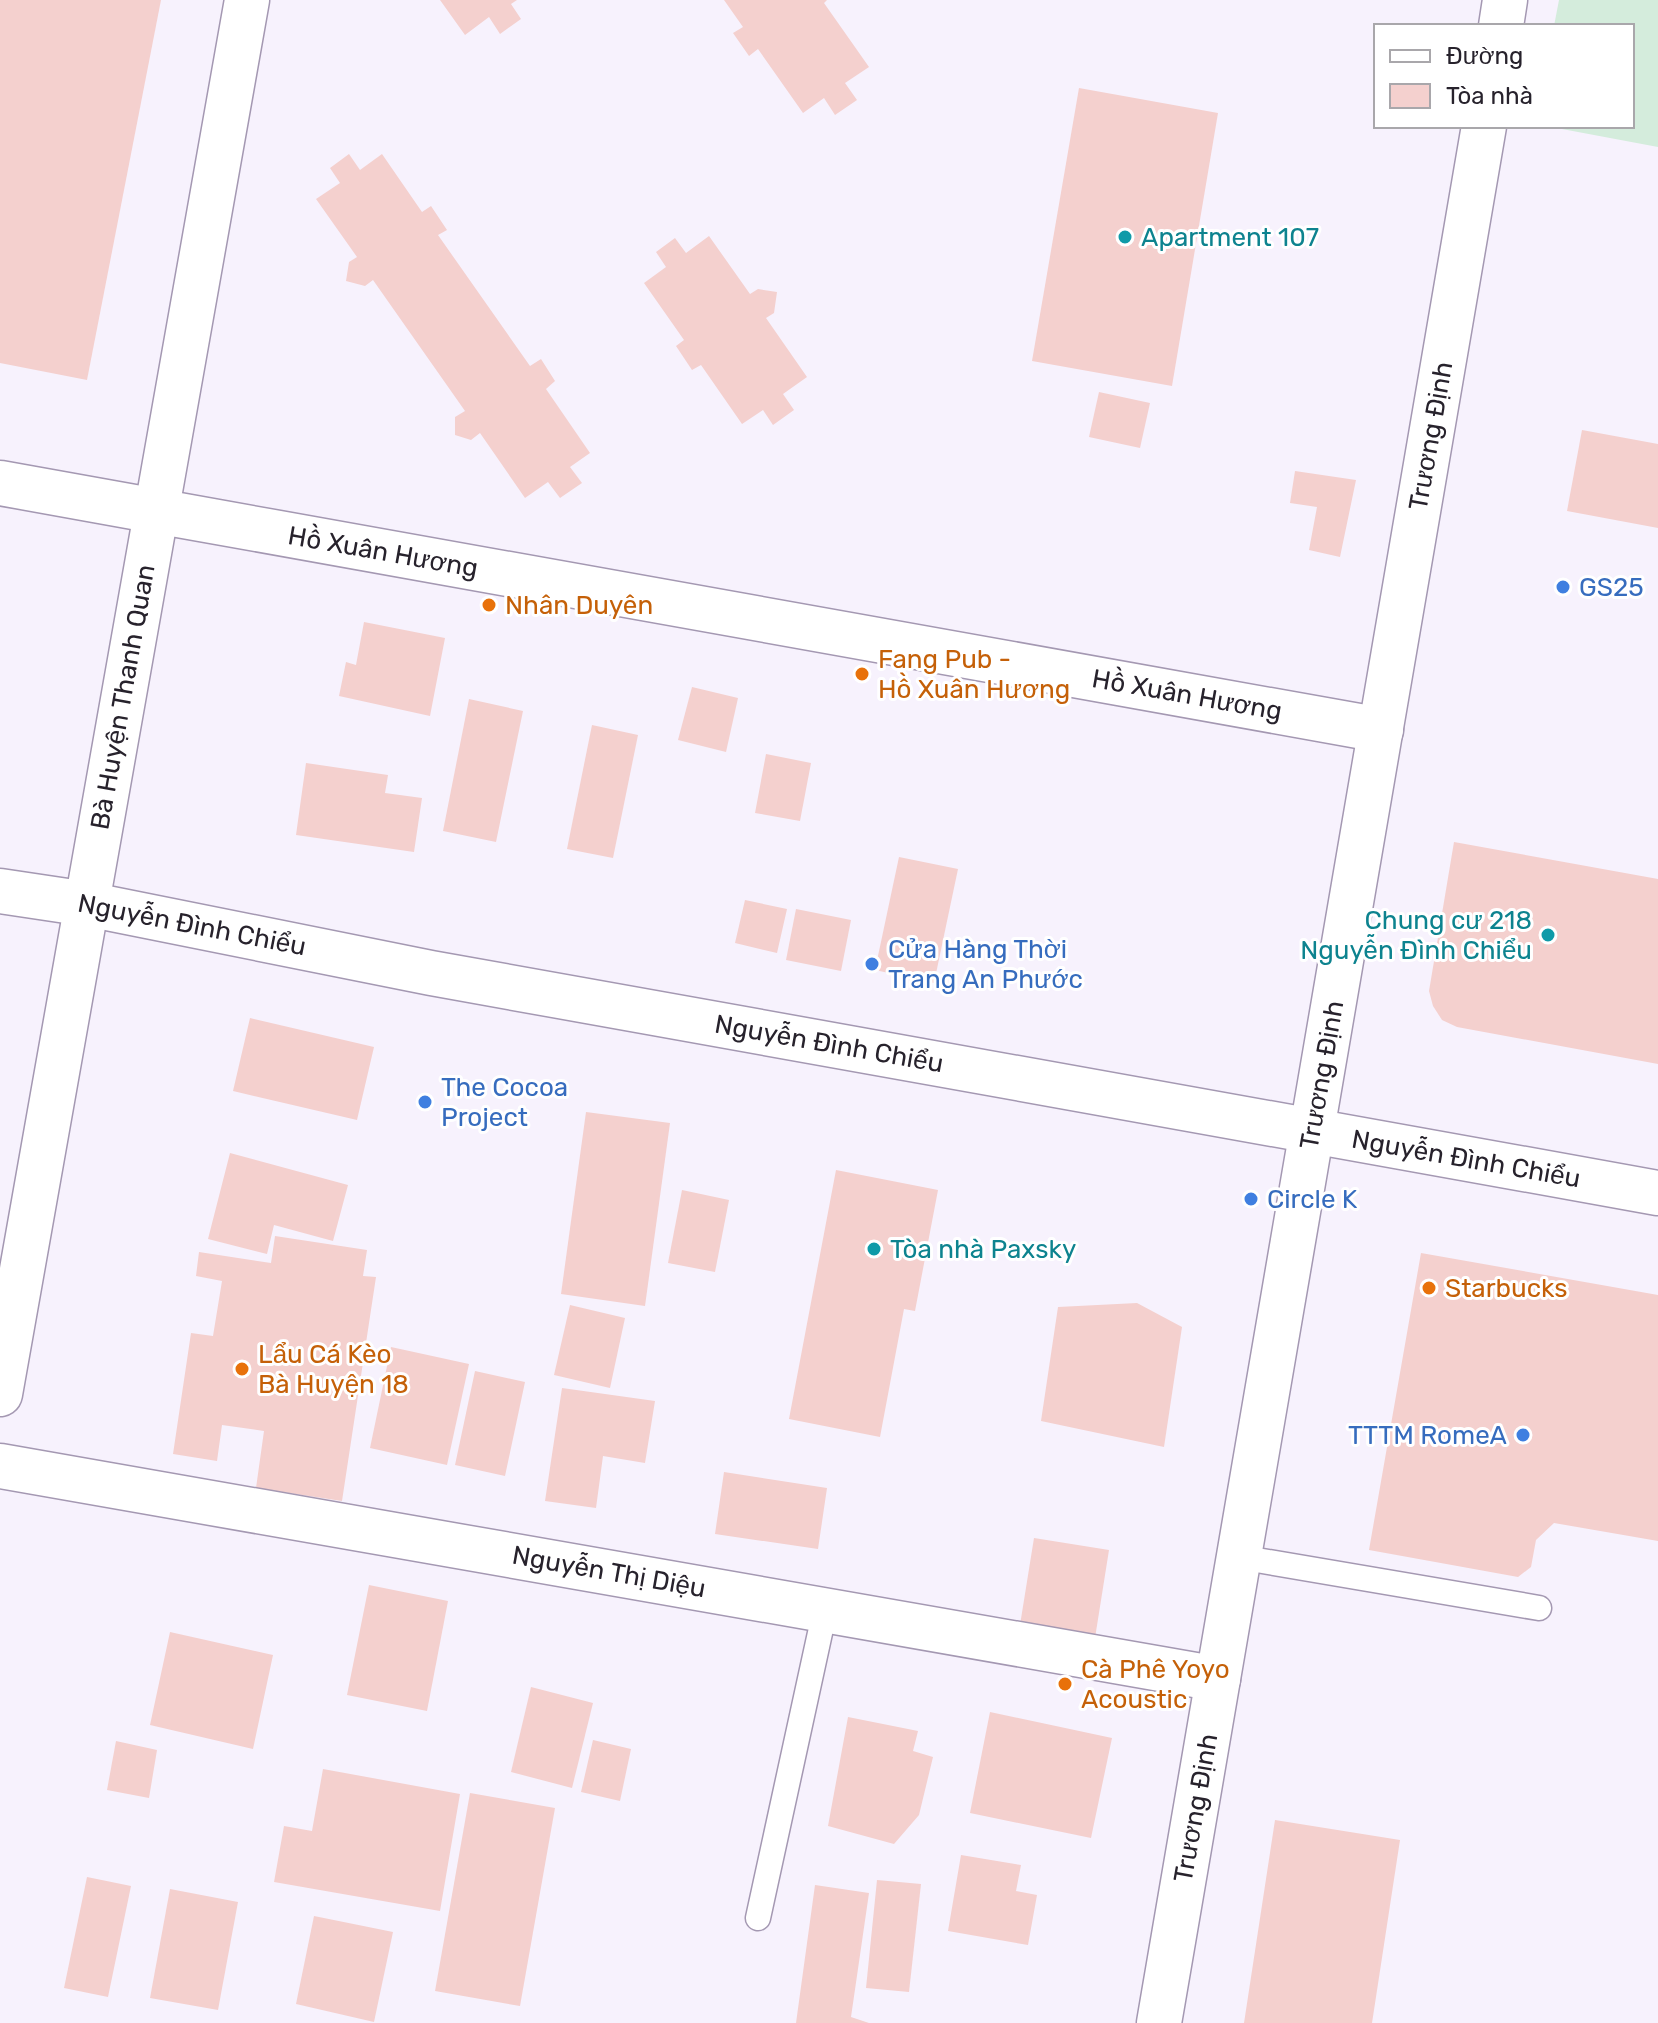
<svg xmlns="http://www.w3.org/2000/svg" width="1658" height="2023" viewBox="0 0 1658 2023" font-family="Rubik,sans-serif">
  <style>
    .green { fill: #d4ecdc }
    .building { fill: #f4d0ce }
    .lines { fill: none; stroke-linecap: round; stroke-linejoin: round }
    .service-casing { stroke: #a498b2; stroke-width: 27 }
    .minor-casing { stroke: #a498b2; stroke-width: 47 }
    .tertiary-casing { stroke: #a498b2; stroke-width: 47 }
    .secondary-casing { stroke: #a498b2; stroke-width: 47 }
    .service { stroke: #fff; stroke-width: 24 }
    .minor { stroke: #fff; stroke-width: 44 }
    .tertiary { stroke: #fff; stroke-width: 44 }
    .secondary { stroke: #fff; stroke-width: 44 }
    .culture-dot { fill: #0f9aa8; stroke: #fff; stroke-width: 3 }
    .shop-dot { fill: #3f7fe0; stroke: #fff; stroke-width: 3 }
    .food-dot { fill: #e8710a; stroke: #fff; stroke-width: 3 }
    .labels { text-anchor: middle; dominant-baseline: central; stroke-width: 6; stroke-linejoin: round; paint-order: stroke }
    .culture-label { font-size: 26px; fill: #0d838f; stroke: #fff; text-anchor: start }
    .street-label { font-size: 26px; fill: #27222c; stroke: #fff }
    .shop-label { font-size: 26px; fill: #366cbe; stroke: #fff; text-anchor: start }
    .food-label { font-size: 26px; fill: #c56008; stroke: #fff; text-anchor: start }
  </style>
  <rect width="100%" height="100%" fill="#f7f2fd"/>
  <polygon class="green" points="1559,0 1658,0 1658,147 1546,126 1632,126 1632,26 1554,26"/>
  <g class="building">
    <polygon points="0,0 161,0 87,380 0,363"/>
    <polygon points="440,0 517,0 511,4 521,19 500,34 489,17 465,35"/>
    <polygon points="724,0 827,0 824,3 869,67 845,83 857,100 835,115 824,98 803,113 758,49 749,56 733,33 743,27"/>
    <polygon points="1079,88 1218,113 1172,386 1032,361"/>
    <polygon points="349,154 360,170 382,154 422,212 431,206 447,230 438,235 530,366 541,359 555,381 546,389 590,453 570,467 582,483 560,498 548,482 525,498 480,433 471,440 455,435 455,417 465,411 373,280 365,286 346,281 349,262 357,257 316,199 340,183 330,168"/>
    <polygon points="709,236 750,294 758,289 777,292 774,313 766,318 807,377 783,394 794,410 773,425 763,410 742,424 701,365 692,370 676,346 684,340 644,283 666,267 656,252 675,238 686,253"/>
    <polygon points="1099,392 1150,403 1140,448 1089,437"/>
    <polygon points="1582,430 1658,444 1658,528 1567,511"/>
    <polygon points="1295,471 1356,480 1340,557 1309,550 1317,507 1290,503"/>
    <polygon points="364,622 445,638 430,716 339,696 346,662 356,665"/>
    <polygon points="692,687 738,698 726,752 678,740"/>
    <polygon points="469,699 523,711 496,842 443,831"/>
    <polygon points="592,725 638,735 613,858 567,849"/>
    <polygon points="766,754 811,763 800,821 755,813"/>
    <polygon points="306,763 388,775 385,793 422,798 414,852 296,835"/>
    <polygon points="1454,842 1658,879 1658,1064 1457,1027 1442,1020 1433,1006 1429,991"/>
    <polygon points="899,857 958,869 934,983 875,970"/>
    <polygon points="745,900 787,909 777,953 735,943"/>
    <polygon points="796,909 851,920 841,971 786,960"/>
    <polygon points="250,1018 374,1047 357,1120 233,1091"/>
    <polygon points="586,1112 670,1123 645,1306 561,1294"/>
    <polygon points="230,1153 348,1185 333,1241 274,1225 267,1254 208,1239"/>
    <polygon points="836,1170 938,1190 915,1311 904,1309 880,1437 789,1419"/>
    <polygon points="682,1190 729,1200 715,1272 668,1263"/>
    <polygon points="275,1236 367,1250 363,1276 376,1277 342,1501 256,1488 264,1431 222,1425 217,1461 173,1454 191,1333 213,1336 222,1281 196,1276 199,1252 271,1263"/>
    <polygon points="1421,1253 1658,1295 1658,1541 1554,1523 1536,1540 1531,1567 1518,1577 1369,1550"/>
    <polygon points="1137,1303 1182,1327 1164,1447 1041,1421 1058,1307"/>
    <polygon points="570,1305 625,1318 610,1388 554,1375"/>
    <polygon points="391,1347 469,1364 447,1465 370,1448"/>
    <polygon points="475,1371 525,1382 505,1476 455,1465"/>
    <polygon points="562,1388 655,1401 645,1463 603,1456 596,1508 545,1501"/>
    <polygon points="724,1472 827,1488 818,1549 715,1534"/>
    <polygon points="1034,1538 1109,1550 1095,1638 1020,1625"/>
    <polygon points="369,1585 448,1601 427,1711 347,1695"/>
    <polygon points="170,1632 273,1655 253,1749 150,1725"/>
    <polygon points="531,1687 593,1703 572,1788 511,1772"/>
    <polygon points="990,1712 1112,1738 1091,1838 970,1813"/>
    <polygon points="848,1717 918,1731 913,1751 933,1757 919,1815 894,1844 828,1826"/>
    <polygon points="593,1740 631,1749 620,1801 581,1792"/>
    <polygon points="116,1741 157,1750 149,1798 107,1790"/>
    <polygon points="323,1769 460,1794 440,1911 274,1882 284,1826 312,1831"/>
    <polygon points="470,1793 555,1808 520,2006 435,1991"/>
    <polygon points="1275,1820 1400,1840 1372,2023 1244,2023"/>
    <polygon points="961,1855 1021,1865 1016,1891 1037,1895 1028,1945 948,1931"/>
    <polygon points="87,1877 131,1886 108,1997 64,1988"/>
    <polygon points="877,1880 921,1884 909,1992 866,1988"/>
    <polygon points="815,1885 869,1893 851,2017 869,2023 796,2023"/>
    <polygon points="170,1889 238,1902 218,2010 150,1998"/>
    <polygon points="314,1916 393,1932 374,2022 296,2004"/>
  </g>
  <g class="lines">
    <g class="service-casing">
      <g id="service">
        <polyline points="1239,1557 1539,1608"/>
        <polyline points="758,1918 825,1610"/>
      </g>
    </g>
    <g class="minor-casing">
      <g id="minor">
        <polyline points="156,511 1381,730"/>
        <polyline points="0,1466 1218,1679"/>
      </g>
    </g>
    <g class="tertiary-casing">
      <g id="tertiary">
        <polyline points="1501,26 1505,0"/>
        <polyline points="0,483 156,511"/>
        <polyline points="0,1394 247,0"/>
        <polyline points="1159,2023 1484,126"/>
      </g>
    </g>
    <g class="secondary-casing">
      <polyline id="secondary" points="0,891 87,904 431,973 1658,1193"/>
    </g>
    <use href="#service" class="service"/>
    <use href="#minor" class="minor"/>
    <use href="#tertiary" class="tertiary"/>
    <use href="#secondary" class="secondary"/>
  </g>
  <g class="culture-dot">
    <circle cx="1125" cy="237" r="8"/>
    <circle cx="1548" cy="935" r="8"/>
    <circle cx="874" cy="1249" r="8"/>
  </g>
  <g class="shop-dot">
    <circle cx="1563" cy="587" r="8"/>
    <circle cx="872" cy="964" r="8"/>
    <circle cx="425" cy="1102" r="8"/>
    <circle cx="1251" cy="1199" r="8"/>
    <circle cx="1523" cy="1435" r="8"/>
  </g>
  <g class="food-dot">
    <circle cx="489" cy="605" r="8"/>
    <circle cx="862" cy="674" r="8"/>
    <circle cx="1429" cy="1288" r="8"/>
    <circle cx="242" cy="1369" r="8"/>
    <circle cx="1065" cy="1684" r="8"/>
  </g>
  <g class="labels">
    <g class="culture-label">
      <text x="1141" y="237">Apartment 107</text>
      <text x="1532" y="920" text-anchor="end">Chung cư 218<tspan x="1532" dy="30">Nguyễn Đình Chiểu</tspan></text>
      <text x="890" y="1249">Tòa nhà Paxsky</text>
    </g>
    <g class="street-label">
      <text transform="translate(1431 436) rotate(-80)">Trương Định</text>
      <text transform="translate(383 552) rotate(10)">Hồ Xuân Hương</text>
      <text transform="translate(1187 695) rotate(10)">Hồ Xuân Hương</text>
      <text transform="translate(123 697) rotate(-80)">Bà Huyện Thanh Quan</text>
      <text transform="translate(192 925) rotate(11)">Nguyễn Đình Chiểu</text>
      <text transform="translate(829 1044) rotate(10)">Nguyễn Đình Chiểu</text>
      <text transform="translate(1322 1075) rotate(-80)">Trương Định</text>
      <text transform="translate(1466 1159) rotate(10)">Nguyễn Đình Chiểu</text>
      <text transform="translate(609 1572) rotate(10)">Nguyễn Thị Diệu</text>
      <text transform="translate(1196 1808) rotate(-80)">Trương Định</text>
    </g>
    <g class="shop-label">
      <text x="1579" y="587">GS25</text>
      <text x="888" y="949">Cửa Hàng Thời<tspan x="888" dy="30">Trang An Phước</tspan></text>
      <text x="441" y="1087">The Cocoa<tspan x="441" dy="30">Project</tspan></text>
      <text x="1267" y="1199">Circle K</text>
      <text x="1507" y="1435" text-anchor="end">TTTM RomeA</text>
    </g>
    <g class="food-label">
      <text x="505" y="605">Nhân Duyên</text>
      <text x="878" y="659">Fang Pub -<tspan x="878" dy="30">Hồ Xuân Hương</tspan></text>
      <text x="1445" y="1288">Starbucks</text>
      <text x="258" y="1354">Lẩu Cá Kèo<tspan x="258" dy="30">Bà Huyện 18</tspan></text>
      <text x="1081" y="1669">Cà Phê Yoyo<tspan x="1081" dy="30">Acoustic</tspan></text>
    </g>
  </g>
  <rect x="1374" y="24" width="260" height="104" fill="#ffffff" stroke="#a9a7ab" stroke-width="2"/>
  <rect x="1390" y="50" width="40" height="12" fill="#ffffff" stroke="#a9a7ab" stroke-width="2"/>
  <text x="1446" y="64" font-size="24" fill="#27222c">Đường</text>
  <rect x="1390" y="84" width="40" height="24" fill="#f4d0ce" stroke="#a9a7ab" stroke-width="2"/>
  <text x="1446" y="104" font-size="24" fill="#27222c">Tòa nhà</text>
</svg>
